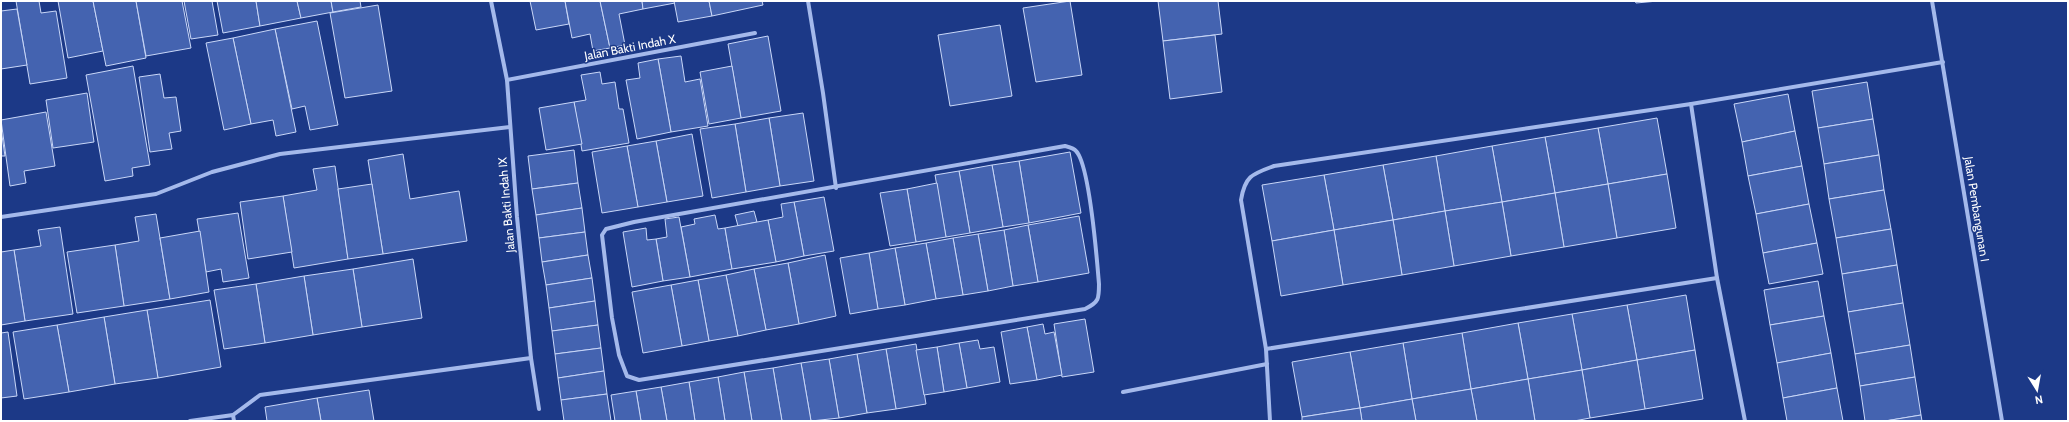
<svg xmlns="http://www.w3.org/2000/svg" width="2069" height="422" viewBox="0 0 2069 422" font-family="Cabin,sans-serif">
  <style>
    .building { fill: #4463b0; stroke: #c9d7f8 }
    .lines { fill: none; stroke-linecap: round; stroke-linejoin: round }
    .minor { stroke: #a4b9eb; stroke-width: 4 }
    .labels { text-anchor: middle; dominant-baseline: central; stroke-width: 3; stroke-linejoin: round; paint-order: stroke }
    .street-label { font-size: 12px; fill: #fff; stroke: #1c3987 }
  </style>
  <rect width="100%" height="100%" fill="#1c3987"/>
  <g class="building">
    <polygon points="16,1 39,1 41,13 56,11 67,78 30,84"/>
    <polygon points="58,1 93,1 103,51 68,58"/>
    <polygon points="93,1 136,1 146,58 106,66"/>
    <polygon points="136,1 182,1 191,48 146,56"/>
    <polygon points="184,1 212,1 218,35 191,39"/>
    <polygon points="217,1 256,1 260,26 223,33"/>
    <polygon points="256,1 297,1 301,18 260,26"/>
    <polygon points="297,1 331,1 333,12 301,18"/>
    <polygon points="331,1 360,1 361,7 333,12"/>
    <polygon points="530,1 565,1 569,24 536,30"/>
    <polygon points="565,1 600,1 610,48 593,51 590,34 572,38"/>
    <polygon points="600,1 642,1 643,9 619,14 625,45 610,48"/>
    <polygon points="642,1 674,1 675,3 643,9"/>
    <polygon points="674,1 709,1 712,16 678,22"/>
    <polygon points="709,1 762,1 763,5 712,16"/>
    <polygon points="1070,1 1082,75 1036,82 1023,8"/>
    <polygon points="1158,1 1218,1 1222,34 1163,41"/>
    <polygon points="1635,1 1658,1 1636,3"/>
    <polygon points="378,5 392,91 345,98 330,13"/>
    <polygon points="17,9 27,65 1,69 1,11"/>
    <polygon points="317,21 338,125 310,130 305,106 292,109 275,29"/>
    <polygon points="1000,25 1012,96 950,106 938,35"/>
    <polygon points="275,29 296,132 276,136 273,120 251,124 233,38"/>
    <polygon points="1215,35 1222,92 1170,99 1163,41"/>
    <polygon points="768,36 781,111 741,118 728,44"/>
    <polygon points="233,38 251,124 224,130 206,43"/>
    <polygon points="681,56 685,82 700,79 708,126 671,132 658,59"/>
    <polygon points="658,59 671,132 637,139 626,80 640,78 638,63"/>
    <polygon points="133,66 150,165 132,168 133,176 105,181 86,75"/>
    <polygon points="732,66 741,118 709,124 700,72"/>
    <polygon points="600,72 602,84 615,82 619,109 623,109 629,143 582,151 574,102 586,100 581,75"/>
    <polygon points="160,74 164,98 176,97 181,131 169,133 172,149 150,152 139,77"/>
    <polygon points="1867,82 1873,119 1818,128 1812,91"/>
    <polygon points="87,93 94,142 53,148 46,100"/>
    <polygon points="1788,94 1795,131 1742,142 1734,104"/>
    <polygon points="574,102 582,144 546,150 539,108"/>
    <polygon points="46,112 55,166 24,171 26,183 10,186 1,120"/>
    <polygon points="803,113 814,181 780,186 769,118"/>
    <polygon points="769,118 780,186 746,192 735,124"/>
    <polygon points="1657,118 1667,174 1608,184 1598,128"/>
    <polygon points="1873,119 1879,155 1824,164 1818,128"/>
    <polygon points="735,124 746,192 712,198 700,129"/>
    <polygon points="1598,128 1608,184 1555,193 1545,137"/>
    <polygon points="1,129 5,156 1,156"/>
    <polygon points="1795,131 1802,166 1748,176 1742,142"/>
    <polygon points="692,134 703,196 667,202 656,141"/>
    <polygon points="1545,137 1555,193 1502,202 1492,146"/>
    <polygon points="656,141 667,202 638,207 627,146"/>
    <polygon points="627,146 638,207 602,213 592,152"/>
    <polygon points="1492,146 1502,202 1445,211 1436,156"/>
    <polygon points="574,150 578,183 532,189 528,156"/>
    <polygon points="1070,152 1081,213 1029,223 1019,161"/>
    <polygon points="403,154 410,199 459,191 467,241 383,254 368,160"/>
    <polygon points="1879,155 1884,190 1829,199 1824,164"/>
    <polygon points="1436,156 1445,211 1393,220 1383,165"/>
    <polygon points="1019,161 1029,223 1003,227 992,165"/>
    <polygon points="992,165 1003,227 970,233 959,171"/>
    <polygon points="1383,165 1393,220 1334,230 1324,175"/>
    <polygon points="335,166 348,259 294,268 283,196 317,190 313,169"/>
    <polygon points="1802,166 1809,204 1756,214 1748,176"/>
    <polygon points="959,171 970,233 946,237 935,175"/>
    <polygon points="1667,174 1676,228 1617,238 1608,184"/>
    <polygon points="1324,175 1334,230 1272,241 1262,185"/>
    <polygon points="578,183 582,208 536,215 532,189"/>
    <polygon points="937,183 946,237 916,242 907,189"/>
    <polygon points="372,184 383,254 348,259 338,189"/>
    <polygon points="1608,184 1617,238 1564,247 1555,193"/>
    <polygon points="907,189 916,242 890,246 880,193"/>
    <polygon points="1884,190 1891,229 1836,238 1829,199"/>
    <polygon points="1555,193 1564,247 1511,256 1502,202"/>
    <polygon points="283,196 292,252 248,259 240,202"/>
    <polygon points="824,197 834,251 804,256 794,202"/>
    <polygon points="794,202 804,256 776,262 768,220 783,217 781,204"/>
    <polygon points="1502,202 1511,256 1454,266 1445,211"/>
    <polygon points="1809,204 1817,243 1763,253 1756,214"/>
    <polygon points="582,208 585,232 539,238 536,215"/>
    <polygon points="754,211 757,222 738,226 735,215"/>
    <polygon points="1445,211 1454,266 1402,275 1393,220"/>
    <polygon points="238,213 249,278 223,282 221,269 206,272 197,219"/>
    <polygon points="156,214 170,299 124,306 115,245 139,241 135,217"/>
    <polygon points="715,215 718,229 725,228 732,269 690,277 681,227 695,224 694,219"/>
    <polygon points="1079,216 1089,273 1038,282 1028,225"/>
    <polygon points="679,217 690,277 663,281 656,239 667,237 665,219"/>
    <polygon points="768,220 776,262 732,269 725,228"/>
    <polygon points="1393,220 1402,275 1343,285 1334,230"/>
    <polygon points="1028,225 1038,282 1013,286 1004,230"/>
    <polygon points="60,227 73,314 25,321 14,250 41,246 38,230"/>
    <polygon points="646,228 647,240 656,239 663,281 632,287 623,232"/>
    <polygon points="1891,229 1897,265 1842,274 1836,238"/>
    <polygon points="1004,230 1013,286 988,291 978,234"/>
    <polygon points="1334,230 1343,285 1281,296 1272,241"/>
    <polygon points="200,231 209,292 170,299 160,238"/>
    <polygon points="585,232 588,255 542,262 539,238"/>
    <polygon points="978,234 988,291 963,295 953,238"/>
    <polygon points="953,238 963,295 936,299 926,243"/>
    <polygon points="926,243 936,299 905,305 895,248"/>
    <polygon points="1817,243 1823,274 1769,284 1763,253"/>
    <polygon points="115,245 124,306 77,313 67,252"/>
    <polygon points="895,248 905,305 878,309 869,253"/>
    <polygon points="14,250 25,321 1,325 1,252"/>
    <polygon points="869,253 878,309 850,314 840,258"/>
    <polygon points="588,255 592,278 546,285 542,262"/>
    <polygon points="825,255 836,316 799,324 788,263"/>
    <polygon points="413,259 422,318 362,327 353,269"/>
    <polygon points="788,263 799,324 766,330 754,269"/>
    <polygon points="1897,265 1903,303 1848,312 1842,274"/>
    <polygon points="353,269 362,327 313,335 304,276"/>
    <polygon points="754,269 766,330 738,336 726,275"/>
    <polygon points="726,275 738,336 709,341 698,280"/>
    <polygon points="304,276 313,335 265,343 256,284"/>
    <polygon points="592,278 595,301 549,308 546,285"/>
    <polygon points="698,280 709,341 682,346 671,285"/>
    <polygon points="1818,281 1824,316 1770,325 1764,290"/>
    <polygon points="256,284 265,343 224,349 214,290"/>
    <polygon points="671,285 682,346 643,353 632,292"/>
    <polygon points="1686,295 1695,350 1637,360 1627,305"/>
    <polygon points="210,300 221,367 158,378 147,310"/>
    <polygon points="595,301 598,325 552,331 549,308"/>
    <polygon points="1903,303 1910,345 1855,354 1848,312"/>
    <polygon points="1627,305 1637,360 1582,370 1572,314"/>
    <polygon points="147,310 158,378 115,384 104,317"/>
    <polygon points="1572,314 1582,370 1528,379 1518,323"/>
    <polygon points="1824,316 1831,353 1777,363 1770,325"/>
    <polygon points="104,317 115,384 69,392 57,325"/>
    <polygon points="1085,319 1094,372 1062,377 1054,324"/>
    <polygon points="1518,323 1528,379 1471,389 1462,333"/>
    <polygon points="1043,324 1045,334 1054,332 1062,375 1037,380 1027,327"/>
    <polygon points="57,325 69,392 24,399 13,332"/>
    <polygon points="598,325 601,348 555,354 552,331"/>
    <polygon points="1027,327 1037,380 1010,384 1001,332"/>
    <polygon points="8,332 17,396 1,398 1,333"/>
    <polygon points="1462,333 1471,389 1412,399 1403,343"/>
    <polygon points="978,340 980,349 994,347 1000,382 967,388 959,343"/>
    <polygon points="959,343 967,388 944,392 937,347"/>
    <polygon points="1403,343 1412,399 1360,408 1350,352"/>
    <polygon points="916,344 926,404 896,409 886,349"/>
    <polygon points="1910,345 1915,377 1860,386 1855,354"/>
    <polygon points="937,347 944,392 924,395 916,350"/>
    <polygon points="601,348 604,371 558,378 555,354"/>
    <polygon points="886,349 896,409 867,413 857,354"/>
    <polygon points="1695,350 1703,399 1645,409 1637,360"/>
    <polygon points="1350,352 1360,408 1302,417 1292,362"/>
    <polygon points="1831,353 1837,388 1783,398 1777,363"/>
    <polygon points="857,354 867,413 839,418 829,359"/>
    <polygon points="829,359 839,418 811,421 801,363"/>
    <polygon points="1637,360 1645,409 1590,418 1582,370"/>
    <polygon points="801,363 811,421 782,421 773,368"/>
    <polygon points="773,368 782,421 752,421 744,372"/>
    <polygon points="1582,370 1590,418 1574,421 1535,421 1528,379"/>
    <polygon points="604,371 607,394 561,400 558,378"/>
    <polygon points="744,372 752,421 725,421 718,377"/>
    <polygon points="718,377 725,421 695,421 689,382"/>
    <polygon points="1915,377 1921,415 1885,421 1865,421 1860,386"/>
    <polygon points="1528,379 1535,421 1477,421 1471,389"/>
    <polygon points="689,382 695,421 667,421 661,387"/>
    <polygon points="661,387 667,421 641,421 636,391"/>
    <polygon points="1837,388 1843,421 1787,421 1783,398"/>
    <polygon points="1471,389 1477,421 1416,421 1412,399"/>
    <polygon points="369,390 374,421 321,421 317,398"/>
    <polygon points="636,391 641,421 615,421 611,395"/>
    <polygon points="607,394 611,421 564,421 561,400"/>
    <polygon points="317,398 321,421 267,421 265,407"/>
    <polygon points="1412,399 1416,421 1362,421 1360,408"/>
    <polygon points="1360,408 1362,421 1302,421 1302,417"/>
    <polygon points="1921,415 1922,421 1885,421"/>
  </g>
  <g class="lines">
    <g class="minor">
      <polyline points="491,1 507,80 517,217 531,358 539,409"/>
      <polyline points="808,1 823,93 836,188"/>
      <polyline points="1932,1 2002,421"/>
      <polyline points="507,80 755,33"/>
      <polyline points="1691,104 1717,278 1745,421"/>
      <path d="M1065,146C1069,147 1074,148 1076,151C1090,165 1097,261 1099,284C1099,299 1099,302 1085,309L639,380L627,376L619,355L612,318L602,235L606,229L634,222Z"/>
      <polyline points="1,217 156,194 212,172 280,154 510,127"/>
      <polyline points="1266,349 1717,278"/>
      <polyline points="1123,392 1267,364"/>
      <polyline points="233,415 234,421"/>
      <polyline points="190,421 233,415 260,395 531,358"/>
      <path d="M1270,421L1266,349L1241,200C1245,176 1252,174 1274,166L1691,104L1943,62"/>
    </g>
  </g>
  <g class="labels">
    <g class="street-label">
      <text transform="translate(630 47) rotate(-11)">Jalan Bakti Indah X</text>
      <text transform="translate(506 205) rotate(-95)">Jalan Bakti Indah IX</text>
      <text transform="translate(1977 209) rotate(81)">Jalan Pembangunan I</text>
    </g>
  </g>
  <rect width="2069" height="422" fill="none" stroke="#ffffff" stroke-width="4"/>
  <g transform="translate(2037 390) rotate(169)" stroke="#1c3987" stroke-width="3" paint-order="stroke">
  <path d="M0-3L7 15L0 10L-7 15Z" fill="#ffffff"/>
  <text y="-6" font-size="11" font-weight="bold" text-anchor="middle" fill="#ffffff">N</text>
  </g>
</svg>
